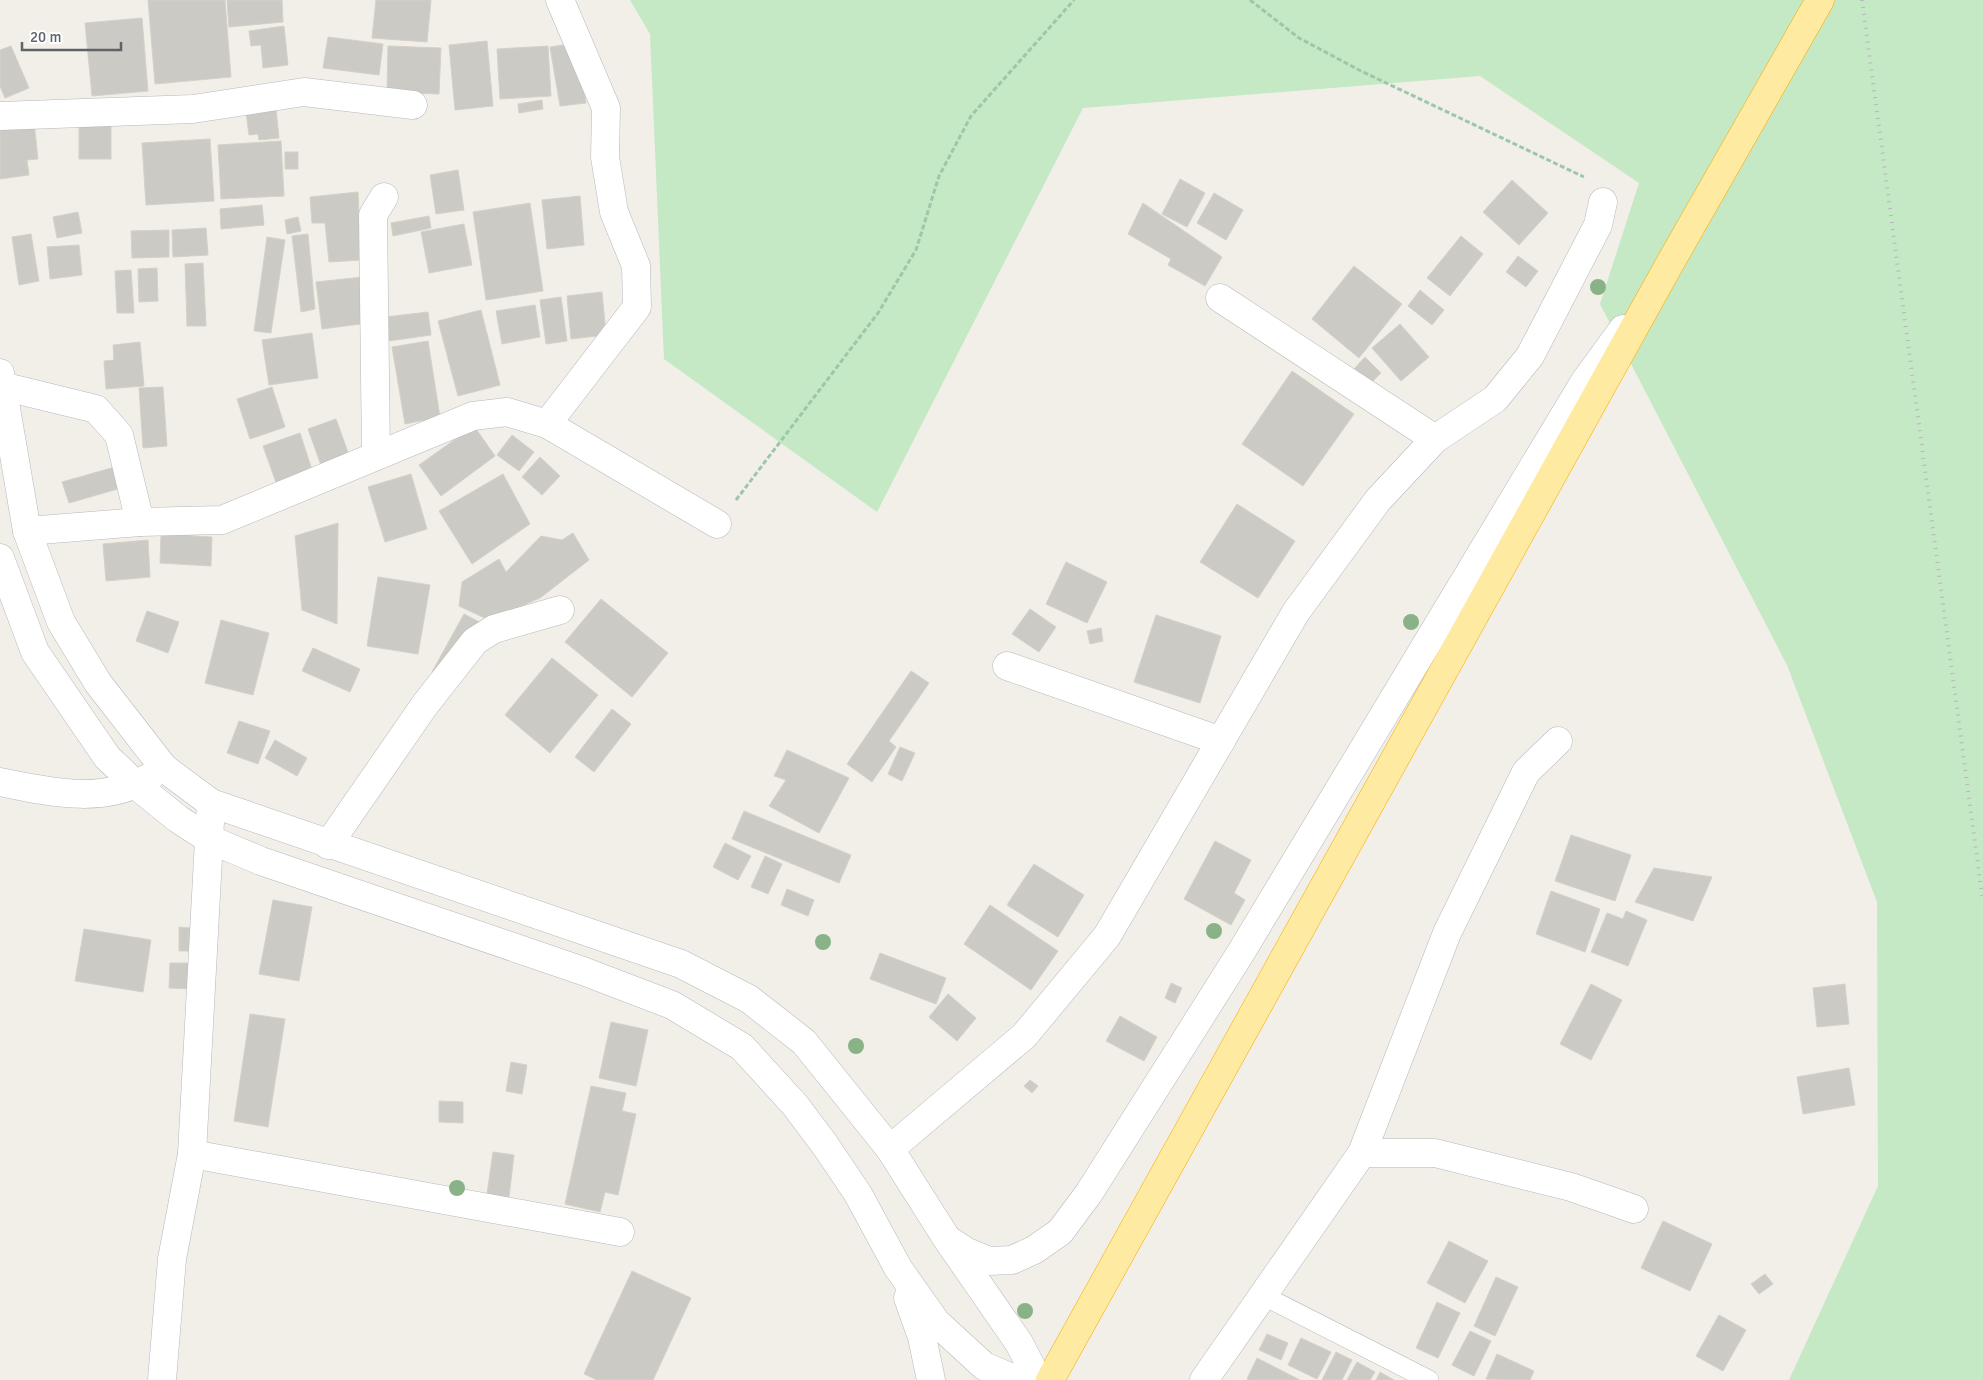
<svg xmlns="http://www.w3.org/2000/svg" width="1983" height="1380" viewBox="0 0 1983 1380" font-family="Signika,sans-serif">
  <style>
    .green { fill: #c5e8c5 }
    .building { fill: #cccac5; stroke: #d6d1c6 }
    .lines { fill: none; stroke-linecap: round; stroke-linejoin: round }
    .service-casing { stroke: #b5b8bc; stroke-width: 20 }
    .minor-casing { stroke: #b5b8bc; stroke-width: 29 }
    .tertiary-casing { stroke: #b5b8bc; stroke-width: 29 }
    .trunk-casing { stroke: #f9ab00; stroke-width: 29 }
    .path { stroke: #9cc7a9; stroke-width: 3; stroke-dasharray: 5 2.5; stroke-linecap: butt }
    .service { stroke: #fff; stroke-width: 19 }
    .minor { stroke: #fff; stroke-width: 28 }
    .tertiary { stroke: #fff; stroke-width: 28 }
    .trunk { stroke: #feeaa1; stroke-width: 28 }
    .rail { stroke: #b6b7b8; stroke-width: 4; stroke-dasharray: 1 6; stroke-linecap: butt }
    .tree { fill: #89b387 }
  </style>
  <rect width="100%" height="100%" fill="#f1efe8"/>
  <polygon class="green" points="630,0 1983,0 1983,1380 1789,1380 1878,1186 1877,902 1787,665 1600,304 1639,183 1480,76 1083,108 877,512 664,359 650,34"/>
  <g class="building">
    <polygon points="148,0 225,0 231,77 155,84"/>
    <polygon points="227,0 282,0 283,22 229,27"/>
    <polygon points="376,0 431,0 427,42 372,38"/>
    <polygon points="142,18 148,91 92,96 85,23"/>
    <polygon points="284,26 288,65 263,68 261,45 251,46 249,31"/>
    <polygon points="328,37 383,44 379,75 323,68"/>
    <polygon points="487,41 493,106 455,110 449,45"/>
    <polygon points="577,43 586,103 560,106 550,47"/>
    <polygon points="11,46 29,88 5,98 0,86 0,50"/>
    <polygon points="388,46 441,48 439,94 387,92"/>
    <polygon points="548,46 551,96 500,99 497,49"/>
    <polygon points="542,100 543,109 519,113 518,104"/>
    <polygon points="276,109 279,138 259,140 258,134 249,135 246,112"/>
    <polygon points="34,122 38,159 27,160 29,175 0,179 0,125"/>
    <rect x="79" y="125" width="32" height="34"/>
    <polygon points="210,139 214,201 146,205 142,143"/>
    <polygon points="281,141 284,196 221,199 218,145"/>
    <rect x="285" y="152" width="13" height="17"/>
    <polygon points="458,170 464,210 436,214 430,175"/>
    <polygon points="1180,179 1205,193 1187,227 1162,214"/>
    <polygon points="1512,180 1548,213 1519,245 1483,212"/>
    <polygon points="358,192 361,260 329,262 325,223 312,223 310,197"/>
    <polygon points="1214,193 1243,210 1226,240 1197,223"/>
    <polygon points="580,196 584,245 547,249 542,200"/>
    <polygon points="530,203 543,291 486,300 473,212"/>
    <polygon points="1143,203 1222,257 1205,286 1168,265 1171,259 1128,234"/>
    <polygon points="262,205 264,225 221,229 220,209"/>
    <polygon points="78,212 82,233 57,238 53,217"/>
    <polygon points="429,216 431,228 393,236 391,223"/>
    <polygon points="298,217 301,231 287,234 285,220"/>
    <polygon points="464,224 472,265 429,273 421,232"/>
    <polygon points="206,228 208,255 173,257 172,230"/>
    <polygon points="169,230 169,257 132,258 131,231"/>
    <polygon points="31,234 39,281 19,285 12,237"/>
    <polygon points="308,234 315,309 301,312 292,236"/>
    <polygon points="1461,236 1483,254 1450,296 1427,278"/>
    <polygon points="267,237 285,240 271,333 254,331"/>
    <polygon points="79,245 82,275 50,279 47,247"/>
    <polygon points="1518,256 1538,271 1526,287 1506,272"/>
    <polygon points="203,263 206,326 187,326 185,264"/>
    <polygon points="1354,266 1402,304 1359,358 1312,319"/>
    <polygon points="157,268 158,301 139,302 138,269"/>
    <polygon points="131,270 134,313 117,313 115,271"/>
    <polygon points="363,277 368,323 322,329 316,282"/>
    <polygon points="1420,290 1444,310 1432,325 1408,306"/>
    <polygon points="602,292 606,335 571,339 567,296"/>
    <polygon points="561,297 567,341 546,344 540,300"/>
    <polygon points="535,305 540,337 502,344 496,311"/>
    <polygon points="481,310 500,385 458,396 438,321"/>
    <polygon points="428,312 431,335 389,341 385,317"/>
    <polygon points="1400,324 1429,357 1401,381 1372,348"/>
    <polygon points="312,333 318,378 269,385 262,340"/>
    <polygon points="428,341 440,417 405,424 392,347"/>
    <polygon points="140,342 144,386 106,389 104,361 114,360 113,345"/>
    <polygon points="1365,357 1381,373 1370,384 1354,369"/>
    <polygon points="1292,371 1354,414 1303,486 1242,444"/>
    <polygon points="163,387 167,446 143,448 139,388"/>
    <polygon points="272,387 285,427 250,439 237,399"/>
    <polygon points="336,419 350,458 322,468 308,429"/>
    <polygon points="474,426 495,456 441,496 419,465"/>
    <polygon points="300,433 314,476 278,488 263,446"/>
    <polygon points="512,435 534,452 519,471 497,455"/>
    <polygon points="540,457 560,476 542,495 522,477"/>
    <polygon points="115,467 121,488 69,503 62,482"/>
    <polygon points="411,474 427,529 385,542 368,487"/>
    <polygon points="503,474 530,524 472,564 439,511"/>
    <polygon points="1237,504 1295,541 1258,598 1200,562"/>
    <polygon points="338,523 337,624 302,610 295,536"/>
    <polygon points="573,533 589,560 540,598 489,620 459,606 462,582 499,559 506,572 541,536 562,540"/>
    <polygon points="161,534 212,537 211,566 160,563"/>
    <polygon points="148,540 150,577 106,581 103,544"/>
    <polygon points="1066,562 1107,582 1087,623 1046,604"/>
    <polygon points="378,577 430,585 418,654 367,646"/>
    <polygon points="601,599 668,653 632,697 565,642"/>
    <polygon points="1030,609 1056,627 1039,652 1012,634"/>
    <polygon points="147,611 179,622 168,653 136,641"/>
    <polygon points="464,614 489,627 456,686 432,672"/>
    <polygon points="1156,615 1221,636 1200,703 1134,682"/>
    <polygon points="221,620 269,633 253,695 205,683"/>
    <polygon points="1101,628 1103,641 1090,644 1087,631"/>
    <polygon points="313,648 360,669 350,692 302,671"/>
    <polygon points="552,658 598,695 550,753 505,715"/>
    <polygon points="911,671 929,683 889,741 896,747 872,782 847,764"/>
    <polygon points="612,709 631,724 594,772 575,757"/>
    <polygon points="239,721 270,731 258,764 227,753"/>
    <polygon points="275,740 307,758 297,776 265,758"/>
    <polygon points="900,747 915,753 902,781 888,774"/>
    <polygon points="787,750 849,778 819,833 769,806 786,780 774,776"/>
    <polygon points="744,811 851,855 839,883 732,839"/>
    <polygon points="1571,835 1631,855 1615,901 1555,881"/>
    <polygon points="1215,841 1251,860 1234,893 1245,900 1231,925 1184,899"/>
    <polygon points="725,843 751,856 738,880 713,867"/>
    <polygon points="765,856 782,864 768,894 751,887"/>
    <polygon points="1034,864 1084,895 1058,937 1007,905"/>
    <polygon points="1654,868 1712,877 1693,921 1635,902"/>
    <polygon points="787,889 814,900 808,916 781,905"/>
    <polygon points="1551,891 1600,909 1585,952 1536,934"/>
    <polygon points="273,900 312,907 299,981 259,974"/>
    <polygon points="990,905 1058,951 1031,990 964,944"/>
    <polygon points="1626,911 1647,920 1628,966 1591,952 1607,913 1623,919"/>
    <polygon points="179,927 190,928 189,951 179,951"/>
    <polygon points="84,929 151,940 143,992 75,981"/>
    <polygon points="880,953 946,978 936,1004 870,979"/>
    <polygon points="170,963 192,963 191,989 169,988"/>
    <polygon points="1171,983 1182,988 1175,1003 1165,998"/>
    <polygon points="1591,984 1622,1000 1591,1060 1560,1044"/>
    <polygon points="1845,984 1849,1024 1817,1027 1813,988"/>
    <polygon points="948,994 976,1018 957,1041 929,1017"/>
    <polygon points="250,1014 285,1019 268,1127 234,1121"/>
    <polygon points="1120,1016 1157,1037 1144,1061 1106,1041"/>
    <polygon points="611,1022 648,1030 636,1086 599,1078"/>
    <polygon points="511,1062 527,1065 522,1094 506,1091"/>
    <polygon points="1849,1068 1855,1105 1803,1114 1797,1077"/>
    <polygon points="1030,1080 1038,1086 1032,1093 1024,1086"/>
    <polygon points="591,1086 626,1093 622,1111 636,1114 618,1195 605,1192 600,1212 565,1204"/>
    <polygon points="439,1101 463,1102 463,1123 439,1122"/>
    <polygon points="493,1152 514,1155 509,1197 487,1194"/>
    <polygon points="1663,1221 1712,1244 1690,1291 1641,1268"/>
    <polygon points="1449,1241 1488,1261 1465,1303 1427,1283"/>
    <polygon points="632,1271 691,1298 653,1380 597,1380 584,1374"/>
    <polygon points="1765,1274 1773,1284 1759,1294 1751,1284"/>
    <polygon points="1496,1277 1518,1287 1495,1336 1474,1326"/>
    <polygon points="1437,1302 1460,1313 1438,1358 1416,1348"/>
    <polygon points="1719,1315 1746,1330 1723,1371 1696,1356"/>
    <polygon points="1470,1331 1491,1341 1474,1376 1452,1365"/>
    <polygon points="1267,1334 1288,1343 1281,1360 1259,1350"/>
    <polygon points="1301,1338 1331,1352 1317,1379 1288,1365"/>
    <polygon points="1336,1352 1352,1360 1342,1380 1322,1380"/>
    <polygon points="1497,1354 1534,1371 1530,1380 1486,1379"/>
    <polygon points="1257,1358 1300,1380 1249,1380 1247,1379"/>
    <polygon points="1357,1362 1375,1372 1370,1380 1347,1380"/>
    <polygon points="1380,1372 1394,1380 1376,1380"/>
  </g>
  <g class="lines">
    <g class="service-casing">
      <polyline id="service" points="1262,1295 1429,1380"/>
    </g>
    <g class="minor-casing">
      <g id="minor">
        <polyline points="0,116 193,109 304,92 413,105"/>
        <polyline points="1220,298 1435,439"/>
        <polyline points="2,386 96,409 119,435 140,522"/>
        <polyline points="547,424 637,307 636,266 614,212 605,157 606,108 560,0"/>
        <polyline points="376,455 373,215 384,197"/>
        <polyline points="27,531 140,522 222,520 473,416 507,412 547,424 717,524"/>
        <polyline points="1007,666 1221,741"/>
        <polyline points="328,845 424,706 475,641 494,629 560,610"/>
        <polyline points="890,1149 1024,1036 1107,936 1296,612 1378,500 1435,439 1495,399 1530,356 1598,225 1603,202"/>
        <polyline points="1362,1153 1447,933 1526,772 1558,741"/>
        <polyline points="192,1154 620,1232"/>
        <polyline points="162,1380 172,1259 192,1154 211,803"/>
        <polyline points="1204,1380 1362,1153 1435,1153 1571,1187 1634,1209"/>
      </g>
    </g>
    <g class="tertiary-casing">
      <g id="tertiary">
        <polyline points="0,373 27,531 61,622 98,683 164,768 211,803 681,964 749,999 804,1042 890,1149 947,1239 1019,1343 1038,1380"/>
        <polyline points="0,558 35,652 107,757 136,785 178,819 209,839 261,861 583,971 672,1005 742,1047 795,1105 825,1145 858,1194 898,1268 936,1322 984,1366 1017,1380"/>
        <path d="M0,782C50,792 103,805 150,777"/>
        <polyline points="950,1241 967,1252 989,1261 1012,1260 1034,1250 1060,1232 1089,1193 1240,954 1585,381 1623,329"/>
        <polyline points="908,1298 922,1337 931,1380"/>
      </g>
    </g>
    <g class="trunk-casing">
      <polyline id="trunk" points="1050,1380 1669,265 1820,0"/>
    </g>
    <g class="path">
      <polyline points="1250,0 1299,38 1361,71 1584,177"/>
      <polyline points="736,500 878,313 916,250 939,176 971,116 1074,0"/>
    </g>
    <use href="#service" class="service"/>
    <use href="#minor" class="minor"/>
    <use href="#tertiary" class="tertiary"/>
    <use href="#trunk" class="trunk"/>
    <polyline class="rail" points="1862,0 1983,902"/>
  </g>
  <g class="tree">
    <circle cx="1598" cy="287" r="8"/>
    <circle cx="1411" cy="622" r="8"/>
    <circle cx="1214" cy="931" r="8"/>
    <circle cx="823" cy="942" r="8"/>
    <circle cx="856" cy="1046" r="8"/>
    <circle cx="457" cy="1188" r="8"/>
    <circle cx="1025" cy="1311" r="8"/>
  </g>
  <path d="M22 42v8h99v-8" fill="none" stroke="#5f6368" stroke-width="2.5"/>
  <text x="30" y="42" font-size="15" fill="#5f6368" stroke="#ffffff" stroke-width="4" paint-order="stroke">20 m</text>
</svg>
